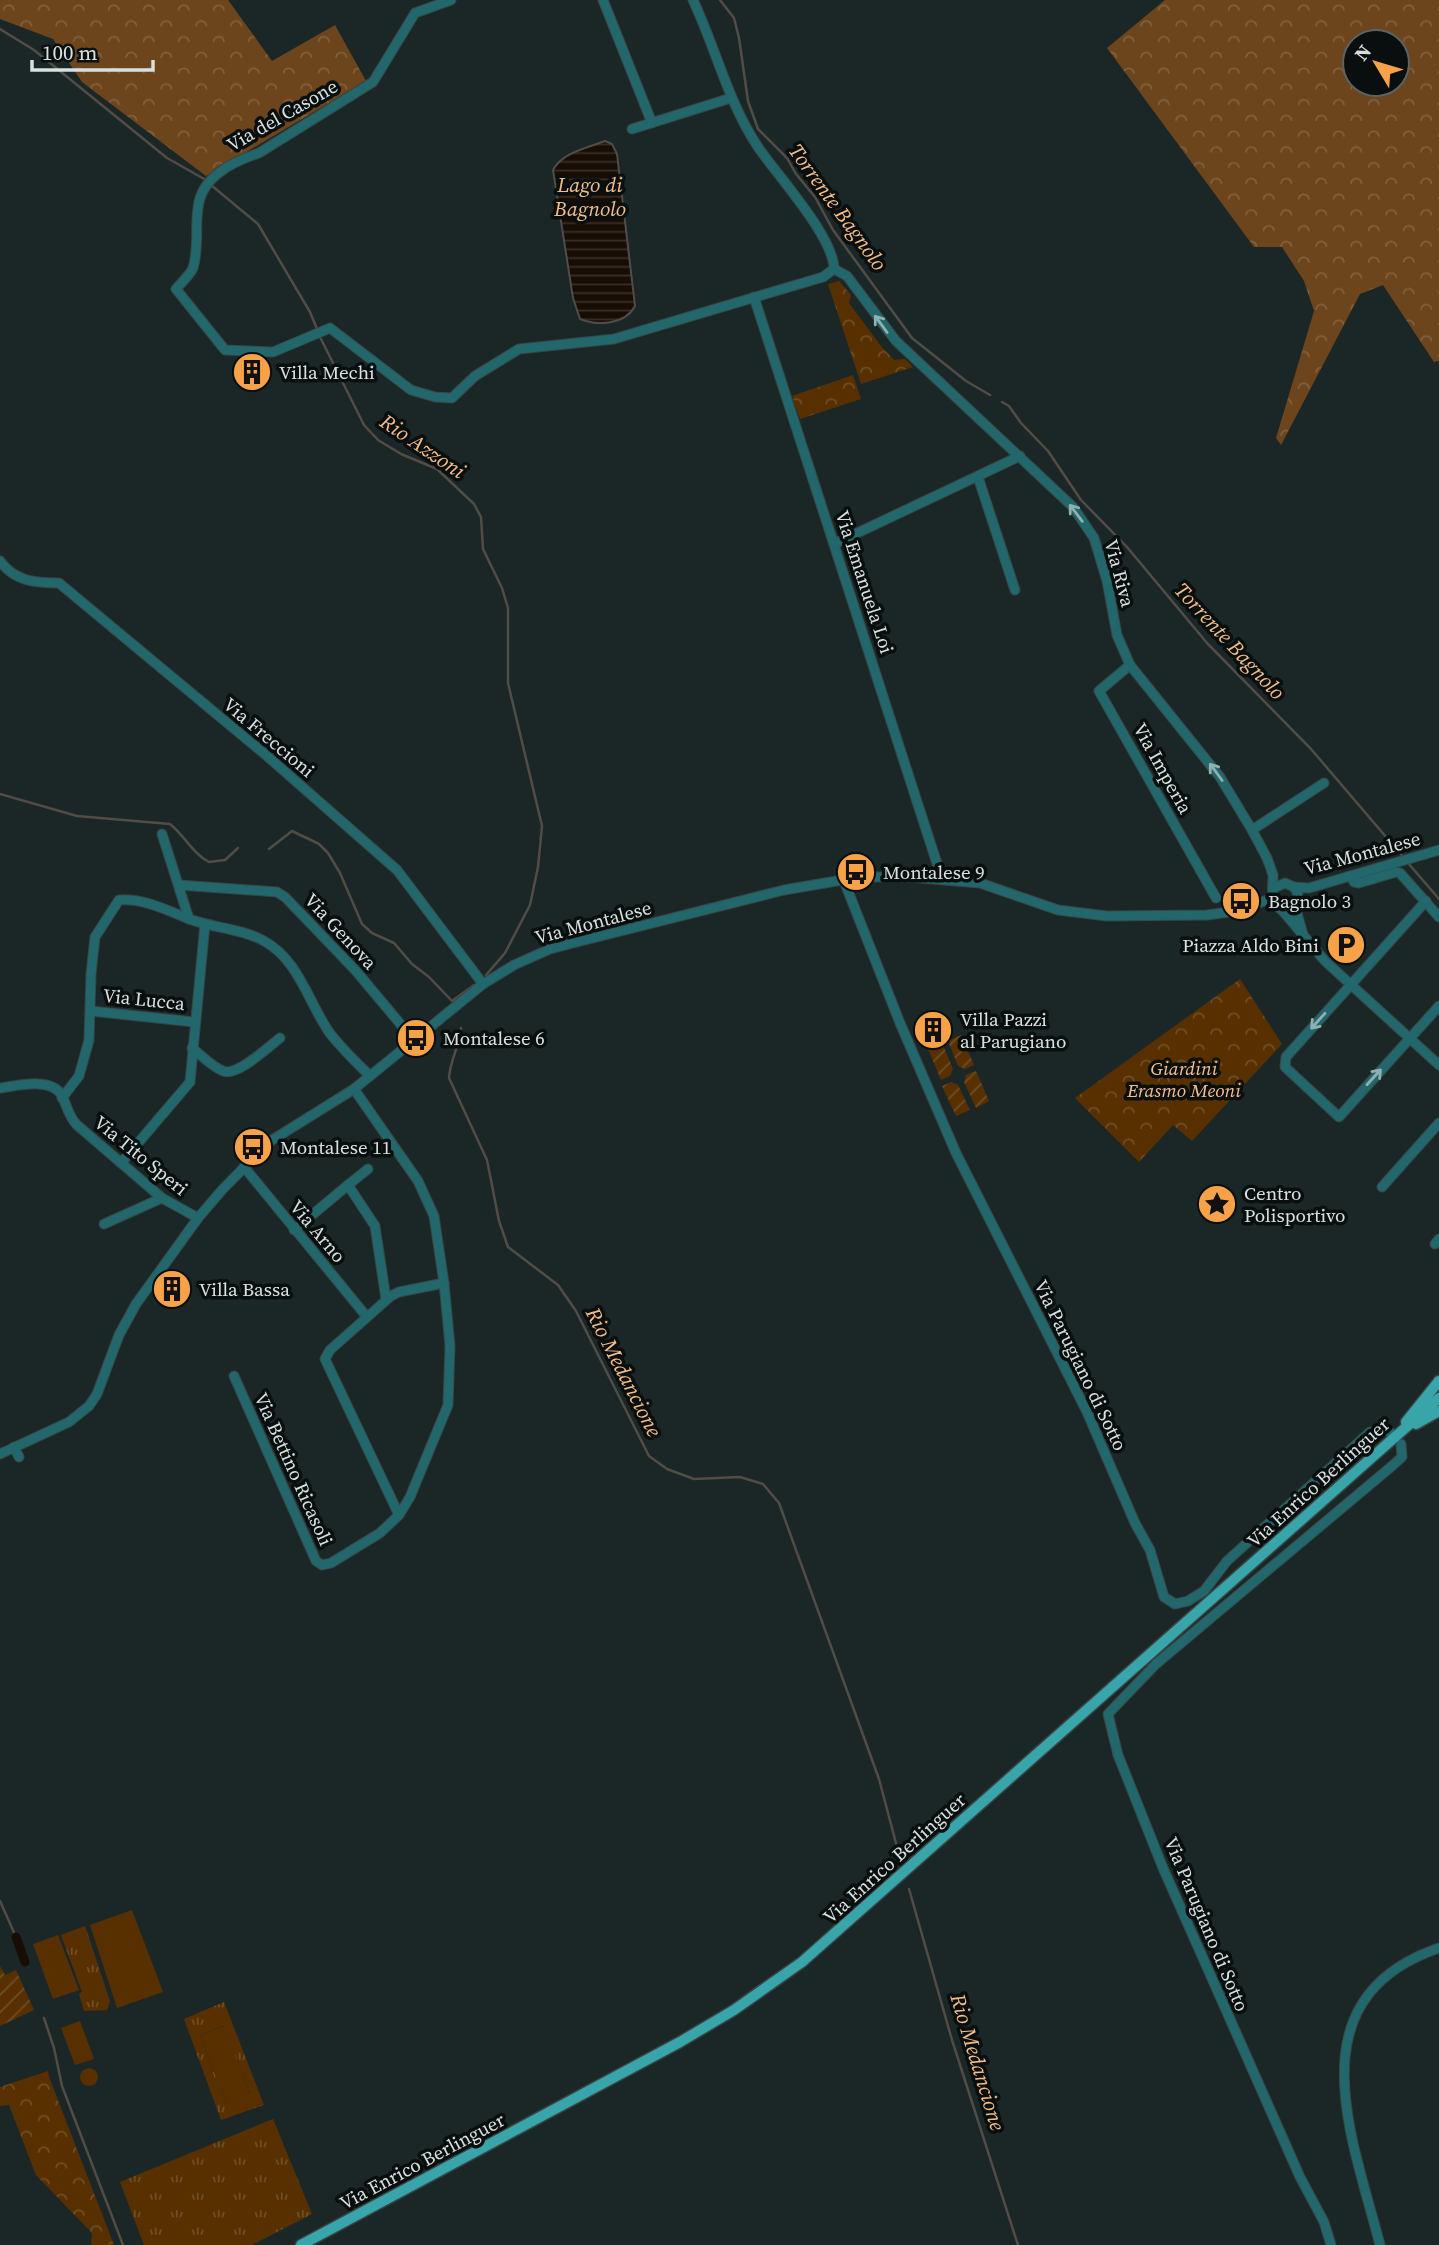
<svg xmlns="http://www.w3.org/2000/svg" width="1439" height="2245" viewBox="0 0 1439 2245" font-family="'Source Serif 4',serif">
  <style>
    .grass { fill: url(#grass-tufts); fill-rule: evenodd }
    .forest { fill: url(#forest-crowns); fill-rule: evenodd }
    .park { fill: url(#park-crowns) }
    .garden { fill: url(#garden-furrows) }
    .pitch { fill: #583000 }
    .water { fill: url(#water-rules); stroke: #514c46; stroke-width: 2 }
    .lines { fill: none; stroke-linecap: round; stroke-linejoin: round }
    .stream { stroke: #514c46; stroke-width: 2.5 }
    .canal { stroke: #170d04; stroke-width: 9 }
    .minor-casing { stroke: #394545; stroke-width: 11 }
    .major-casing { stroke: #394545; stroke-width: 13 }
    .minor { stroke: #21676b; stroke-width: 9 }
    .major { stroke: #38a5ab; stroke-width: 10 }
    .oneway { stroke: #8fb0b1 }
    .labels { text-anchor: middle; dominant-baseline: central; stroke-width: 7; stroke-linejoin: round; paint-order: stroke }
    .street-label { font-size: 19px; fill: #d8e0e0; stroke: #090f0f }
    .poi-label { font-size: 19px; fill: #d8e0e0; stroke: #090f0f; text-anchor: start }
    .park-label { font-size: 19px; font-style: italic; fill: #f7be88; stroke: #090f0f }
    .water-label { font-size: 21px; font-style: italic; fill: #f5bc86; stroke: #090f0f }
  </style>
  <defs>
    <pattern id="grass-tufts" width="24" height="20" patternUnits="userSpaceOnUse" patternTransform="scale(1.75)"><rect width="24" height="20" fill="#583000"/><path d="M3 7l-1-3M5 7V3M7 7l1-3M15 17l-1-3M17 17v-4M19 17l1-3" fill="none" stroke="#6f4e25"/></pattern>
    <pattern id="forest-crowns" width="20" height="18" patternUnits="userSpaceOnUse" patternTransform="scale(1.75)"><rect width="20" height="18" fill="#6d451c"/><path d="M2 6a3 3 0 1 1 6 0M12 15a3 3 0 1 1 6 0" fill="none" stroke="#81603d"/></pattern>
    <pattern id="park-crowns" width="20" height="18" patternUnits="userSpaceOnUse" patternTransform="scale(1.75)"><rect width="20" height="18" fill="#583000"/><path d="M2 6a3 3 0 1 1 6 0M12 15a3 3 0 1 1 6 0" fill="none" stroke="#6f4e25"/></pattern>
    <pattern id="garden-furrows" width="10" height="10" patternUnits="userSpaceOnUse" patternTransform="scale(1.75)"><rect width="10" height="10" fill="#583000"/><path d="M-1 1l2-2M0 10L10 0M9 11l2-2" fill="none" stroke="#6f4e25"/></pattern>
    <pattern id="water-rules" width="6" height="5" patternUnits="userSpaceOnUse" patternTransform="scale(1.75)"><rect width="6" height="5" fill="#170d04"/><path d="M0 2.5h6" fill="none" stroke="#383028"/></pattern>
  </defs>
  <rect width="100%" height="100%" fill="#1b2727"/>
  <g class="grass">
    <polygon points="85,1926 110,2001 107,2010 84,2011 79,1994 82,1992 61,1935"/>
    <path d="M224,2002L264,2105L221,2120L184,2019ZM223,2026L250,2094L226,2103L200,2035Z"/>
    <polygon points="273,2119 312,2214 252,2245 144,2245 120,2182"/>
  </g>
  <g class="forest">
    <polygon points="0,0 228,0 272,61 335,25 366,81 206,176 82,82 53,39 0,19"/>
    <path d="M1165,0H1439V361L1434,362L1383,285L1360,294L1281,445L1276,438L1314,311L1304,281L1282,247H1254L1107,48ZM1355,42H1397V84H1355Z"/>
  </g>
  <g class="park">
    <polygon points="839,281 851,295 849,303 881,346 894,360 905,359 913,367 861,384 828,284"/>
    <polygon points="853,375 861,399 800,419 792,396"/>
    <polygon points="1240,979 1282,1044 1192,1141 1173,1125 1139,1162 1075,1098"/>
    <polygon points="48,2071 49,2077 114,2245 91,2245 92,2234 89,2230 36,2175 9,2105 0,2106 0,2087"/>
  </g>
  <g class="garden">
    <polygon points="961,1035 974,1065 965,1069 958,1066 948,1041"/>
    <polygon points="942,1043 953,1069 950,1076 941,1080 928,1049"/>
    <polygon points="976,1071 989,1101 976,1108 964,1082 966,1075"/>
    <polygon points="951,1082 958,1085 970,1110 956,1116 942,1086"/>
    <polygon points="0,1966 5,1975 16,1970 34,2010 0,2026"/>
  </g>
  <g class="pitch">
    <polygon points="132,1910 163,1992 117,2008 90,1925"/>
    <polygon points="58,1935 79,1990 53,1999 33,1944"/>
    <polygon points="80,2021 94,2059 75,2065 61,2028"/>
    <polygon points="224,2026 250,2095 226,2103 200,2035"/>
    <circle cx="89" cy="2077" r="9"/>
  </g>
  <path class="water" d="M605,141L612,144L617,154L635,306C625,325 597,326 580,319L573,298L553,170C563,152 587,148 605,141Z"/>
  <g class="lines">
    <g class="stream">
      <polyline points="720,0 734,18 739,38 748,101 758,129 787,158 796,174 815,197 833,230 912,338 966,381 990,395"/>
      <polyline points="0,29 34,50 167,158 206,180"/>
      <polyline points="211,185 258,224 310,312 317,329"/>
      <polyline points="319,335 364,425 378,440 401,454 437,469 474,504 481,517 483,549 502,588 508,608 508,683 542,826 538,867 530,905 505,953 486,975"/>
      <polyline points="1002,402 1009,406 1021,423 1048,451 1081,500 1127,547 1207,643 1311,749 1404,858"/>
      <path d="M0,794L77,816L170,824C185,836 192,853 209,862L225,860L238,848"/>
      <polyline points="269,849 292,831 319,844 328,853 340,873 362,924 372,933 394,943 412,964 429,977 452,1001 474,985"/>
      <polyline points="1408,863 1439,899"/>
      <path d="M461,1028C460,1045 450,1060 449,1078L487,1160L499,1221L508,1247L558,1285L576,1311L649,1456L667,1469L694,1479L740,1477L763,1484L779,1503L879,1779L901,1862"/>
      <polyline points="909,1889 952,2040 1018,2245"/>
      <polyline points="0,1901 16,1937"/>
      <polyline points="44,2018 54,2048 62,2086 123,2245"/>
    </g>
    <polyline class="canal" points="16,1937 25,1962"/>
    <g class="minor-casing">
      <g id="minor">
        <path d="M451,0L415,13L373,82L259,153C232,162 201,177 198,208C195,228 199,249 193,268C190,275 181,283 176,289L225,350L273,352L330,328L411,390L435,397L452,398L475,376L519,349L614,339L823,277L834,269"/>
        <polyline points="603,0 652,123"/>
        <path d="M693,0C716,49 728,102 758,147C777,175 834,237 834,269"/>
        <polyline points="632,129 731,98"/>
        <polyline points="834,269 847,276 896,341 1073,507 1094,538 1107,581 1117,635 1130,665 1220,777 1252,830 1267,858 1273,875 1272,903 1282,910 1325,961 1439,1065"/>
        <polyline points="754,297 942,879"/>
        <polyline points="978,477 1015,590"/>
        <polyline points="834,544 1020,456"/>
        <path d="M0,561C14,581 35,583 59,583L267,756L397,870L483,984"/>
        <polyline points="1130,665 1099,691 1216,898"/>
        <polyline points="1252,830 1324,783"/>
        <polyline points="162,834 189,919"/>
        <polyline points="1351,876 1354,882 1359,883 1396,872 1400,873 1439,917"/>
        <polyline points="845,879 846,886 900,1023 956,1153 1087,1412 1135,1523 1150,1550 1164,1597 1175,1604 1188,1601 1204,1591 1227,1561 1370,1432 1383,1429 1390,1432"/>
        <polyline points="179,885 277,892 285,897 356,971 413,1039"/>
        <polyline points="1274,888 1285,883 1294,887 1309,888 1439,850"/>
        <polyline points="1426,901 1286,1057 1285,1067 1339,1117 1439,1006"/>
        <polyline points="1295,906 1303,935"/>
        <polyline points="1282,910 1289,909 1295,906 1298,893 1294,887"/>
        <polyline points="91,1011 194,1022"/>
        <path d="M192,1048C201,1055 212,1067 223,1071C237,1077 268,1047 280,1038"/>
        <path d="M0,1088C16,1086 50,1077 61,1094C67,1105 68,1116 77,1125L162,1198L198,1218"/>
        <path d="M62,1098L79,1076L89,1040L91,974L95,937L119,900C145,898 168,911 192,920C215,928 243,929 264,941C298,959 309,1003 329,1032C341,1048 356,1062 370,1076"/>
        <polyline points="121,1163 190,1082 205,924"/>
        <polyline points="244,1167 367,1317"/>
        <polyline points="348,1185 368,1169"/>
        <polyline points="1382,1187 1439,1123"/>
        <polyline points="104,1224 162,1198"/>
        <polyline points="294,1230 348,1185 375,1226 386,1299"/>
        <polyline points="1435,1244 1439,1239"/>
        <polyline points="234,1376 316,1561 322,1565 331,1563 380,1533 399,1515 410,1497 448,1405 450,1346 444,1283 434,1216 418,1181 354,1089"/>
        <polyline points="14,1447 19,1457"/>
        <polyline points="0,1454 69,1422 89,1406 97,1394 119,1335 136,1304 198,1218 222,1190 269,1142 354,1089 483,984 514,965 550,949 581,941 784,890 860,877 909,877 980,883 1058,910 1107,916 1207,915 1229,912 1271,899"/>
        <polyline points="399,1515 325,1359 330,1350 391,1296 399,1292 444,1283"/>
        <polyline points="1331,2245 1324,2222 1300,2177 1163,1868 1118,1755 1108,1714 1156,1664 1392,1466 1402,1457 1401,1444"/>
        <path d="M1380,2245C1352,2136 1293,1998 1439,1948"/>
      </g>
    </g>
    <g class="major-casing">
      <g id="major">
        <polyline points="1406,1422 1439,1381"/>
        <polyline points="1416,1424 1439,1411"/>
        <polyline points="301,2245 680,2042 734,2010 802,1962 1439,1398"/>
      </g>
    </g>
    <use href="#minor" class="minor"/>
    <use href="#major" class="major"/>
  </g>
  <defs><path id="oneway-shaft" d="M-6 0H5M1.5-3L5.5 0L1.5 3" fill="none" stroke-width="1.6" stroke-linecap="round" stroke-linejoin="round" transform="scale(1.75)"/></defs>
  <g class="oneway">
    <use href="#oneway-shaft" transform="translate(881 324) rotate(-126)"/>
    <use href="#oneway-shaft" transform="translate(1076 513) rotate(-127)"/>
    <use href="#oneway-shaft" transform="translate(1216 772) rotate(-126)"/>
    <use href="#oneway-shaft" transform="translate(1318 1021) rotate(132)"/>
    <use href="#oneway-shaft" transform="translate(1374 1077) rotate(-48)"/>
  </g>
  <defs>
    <g id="building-disc" transform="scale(2.0125)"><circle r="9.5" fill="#f7a248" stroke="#090f0f"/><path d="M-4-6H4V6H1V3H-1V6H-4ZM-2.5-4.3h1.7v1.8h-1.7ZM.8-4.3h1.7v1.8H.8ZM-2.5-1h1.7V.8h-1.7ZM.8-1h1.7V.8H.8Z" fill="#111"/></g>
    <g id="bus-disc" transform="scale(2.0125)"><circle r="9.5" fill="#f7a248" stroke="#090f0f"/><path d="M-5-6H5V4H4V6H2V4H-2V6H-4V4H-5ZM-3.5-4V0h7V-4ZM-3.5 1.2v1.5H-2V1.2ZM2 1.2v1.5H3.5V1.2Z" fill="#111"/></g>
    <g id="parking-disc" transform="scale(2.0125)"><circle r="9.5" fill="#f7a248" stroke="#090f0f"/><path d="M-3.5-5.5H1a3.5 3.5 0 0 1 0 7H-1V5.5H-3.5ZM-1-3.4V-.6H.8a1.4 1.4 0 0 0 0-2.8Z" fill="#111"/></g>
    <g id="sight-disc" transform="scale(2.0125)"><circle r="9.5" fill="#f7a248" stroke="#090f0f"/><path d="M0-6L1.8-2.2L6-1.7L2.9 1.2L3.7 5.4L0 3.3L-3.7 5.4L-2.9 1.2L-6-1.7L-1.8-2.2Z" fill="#111"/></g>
  </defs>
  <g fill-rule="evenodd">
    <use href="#building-disc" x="252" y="372"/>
    <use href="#bus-disc" x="856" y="872"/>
    <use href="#bus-disc" x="1241" y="901"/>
    <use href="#parking-disc" x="1346" y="945"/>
    <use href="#building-disc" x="933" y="1030"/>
    <use href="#bus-disc" x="416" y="1038"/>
    <use href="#bus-disc" x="253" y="1147"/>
    <use href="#sight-disc" x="1217" y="1204"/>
    <use href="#building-disc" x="172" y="1289"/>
  </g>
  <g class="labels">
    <g class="street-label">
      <text transform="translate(282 115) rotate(-30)">Via del Casone</text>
      <text transform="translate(1120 573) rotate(75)">Via Riva</text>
      <text transform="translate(865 582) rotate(72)">Via Emanuela Loi</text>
      <text transform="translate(269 737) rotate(40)">Via Freccioni</text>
      <text transform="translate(1163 768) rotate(61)">Via Imperia</text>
      <text transform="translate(1362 853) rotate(-15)">Via Montalese</text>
      <text transform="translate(593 922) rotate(-15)">Via Montalese</text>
      <text transform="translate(341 931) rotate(47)">Via Genova</text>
      <text transform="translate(144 999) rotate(6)">Via Lucca</text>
      <text transform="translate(141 1155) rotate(39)">Via Tito Speri</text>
      <text transform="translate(318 1231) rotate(50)">Via Arno</text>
      <text transform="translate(1081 1365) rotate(64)">Via Parugiano di Sotto</text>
      <text transform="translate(294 1469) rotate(66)">Via Bettino Ricasoli</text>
      <text transform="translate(1318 1482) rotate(-42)">Via Enrico Berlinguer</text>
      <text transform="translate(894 1858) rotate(-42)">Via Enrico Berlinguer</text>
      <text transform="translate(1207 1924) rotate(67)">Via Parugiano di Sotto</text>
      <text transform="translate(422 2161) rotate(-28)">Via Enrico Berlinguer</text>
    </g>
    <g class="poi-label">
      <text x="279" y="372">Villa Mechi</text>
      <text x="883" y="872">Montalese 9</text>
      <text x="1268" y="901">Bagnolo 3</text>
      <text x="1319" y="945" text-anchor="end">Piazza Aldo Bini</text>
      <text x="960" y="1019">Villa Pazzi<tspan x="960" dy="22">al Parugiano</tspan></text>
      <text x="443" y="1038">Montalese 6</text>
      <text x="280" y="1147">Montalese 11</text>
      <text x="1244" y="1193">Centro<tspan x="1244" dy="22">Polisportivo</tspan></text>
      <text x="199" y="1289">Villa Bassa</text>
    </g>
    <g class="park-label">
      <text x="1184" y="1068">Giardini<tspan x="1184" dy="22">Erasmo Meoni</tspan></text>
    </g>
    <g class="water-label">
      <text x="590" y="184">Lago di<tspan x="590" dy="24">Bagnolo</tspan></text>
      <text transform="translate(838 207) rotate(54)">Torrente Bagnolo</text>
      <text transform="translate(423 446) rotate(34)">Rio Azzoni</text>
      <text transform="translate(1230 641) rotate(47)">Torrente Bagnolo</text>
      <text transform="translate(624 1372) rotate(63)">Rio Medancione</text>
      <text transform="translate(978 2062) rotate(73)">Rio Medancione</text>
    </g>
  </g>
  <g transform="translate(1376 63) rotate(308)"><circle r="33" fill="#090f0f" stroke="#5c6363" stroke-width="2"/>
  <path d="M0-5L12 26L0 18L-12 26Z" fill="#f7a248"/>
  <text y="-10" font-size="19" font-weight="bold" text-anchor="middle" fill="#d8e0e0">N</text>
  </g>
  <path d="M32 60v10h121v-10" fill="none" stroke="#d8e0e0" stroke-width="3.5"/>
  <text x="42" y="60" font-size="21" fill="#d8e0e0" stroke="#090f0f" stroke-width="5" paint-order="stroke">100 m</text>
</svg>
